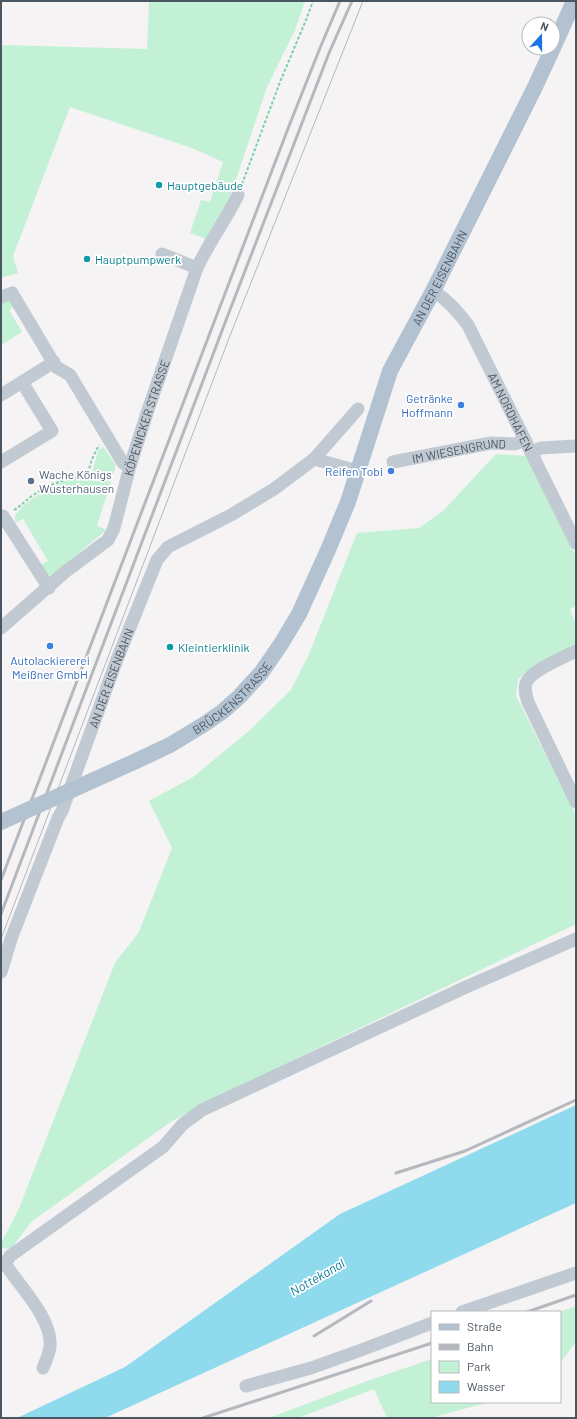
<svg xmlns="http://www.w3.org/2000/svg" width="577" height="1419" viewBox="0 0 577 1419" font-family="Barlow,sans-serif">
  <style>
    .green { fill: #c3f1d5 }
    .water { fill: #90daee }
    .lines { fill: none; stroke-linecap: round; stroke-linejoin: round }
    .path { stroke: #7ad0a6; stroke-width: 2; stroke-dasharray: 3 2; stroke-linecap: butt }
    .minor { stroke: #c1cad2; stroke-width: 13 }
    .major { stroke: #b3c2d1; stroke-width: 16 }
    .tram { stroke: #b5b8bd; stroke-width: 1 }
    .rail { stroke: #b5b8bd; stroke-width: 3 }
    .major-bridge { stroke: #b3c2d1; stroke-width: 16 }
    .culture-dot { fill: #0f9aa8; stroke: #fff; stroke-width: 1.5 }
    .shop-dot { fill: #3f7fe0; stroke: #fff; stroke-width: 1.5 }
    .service-dot { fill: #5c6f8a; stroke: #fff; stroke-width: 1.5 }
    .labels { text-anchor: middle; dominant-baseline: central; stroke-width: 3.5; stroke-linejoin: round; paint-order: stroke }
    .culture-label { font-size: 12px; fill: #0d838f; stroke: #fff; text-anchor: start }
    .street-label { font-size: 12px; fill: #4a5661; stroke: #fff }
    .shop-label { font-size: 12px; fill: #366cbe; stroke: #fff; text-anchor: end }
    .service-label { font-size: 12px; fill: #4e5e75; stroke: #fff; text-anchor: start }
    .water-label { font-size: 13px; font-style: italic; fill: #0c7c9b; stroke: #fff }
  </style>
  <rect width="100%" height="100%" fill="#f5f3f3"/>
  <g class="green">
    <polygon points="149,1 305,1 295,30 267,87 227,206 209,240 190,233 201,200 210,202 223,162 192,148 70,107 13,256 18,273 1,278 1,45 147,49"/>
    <polygon points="8,300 15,305 9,310 22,332 1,345 1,302"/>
    <path d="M103,447L116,465L97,526L105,529L104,532L51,576L45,573L41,565L48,561L23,519L15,523C15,523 15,517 15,517C17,506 54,484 65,481C73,479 82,479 90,480L98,451L101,448Z"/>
    <polygon points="496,454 527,456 576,556 576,606 570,609 576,624 576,648 525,673 518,679 516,696 576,815 576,924 231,1090 172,1121 31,1222 11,1249 1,1248 1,1243 18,1211 115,963 139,932 172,848 149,801 193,777 249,731 291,690 309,654 357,533 419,528 443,511"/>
    <polygon points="576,1306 576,1342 560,1363 560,1312"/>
    <polygon points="432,1359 432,1402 489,1402 431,1418 387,1418 374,1389 298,1418 269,1418 370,1380"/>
  </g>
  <polygon class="water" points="576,1105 576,1203 105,1418 17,1418 125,1367 340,1214"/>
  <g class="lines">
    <g class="path">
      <polyline points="242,184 280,82 306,20 313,1"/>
      <path d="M14,510C21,506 25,501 32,496C49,484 66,478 87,476L92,459L99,445"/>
    </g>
    <g class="minor">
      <polyline points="162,254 197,268"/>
      <path id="s1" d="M433,291C448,300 457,311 468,325L576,543"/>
      <polyline points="1,297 12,293 56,367 70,375 123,463 130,466"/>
      <polyline points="1,395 54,362"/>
      <polyline points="531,452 541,448 576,446"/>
      <polyline points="314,459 358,471"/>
      <polyline points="1,462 52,431 22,382"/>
      <path id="s2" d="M393,462L491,443L515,444L525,440"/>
      <polyline points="1,517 3,516 49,588"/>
      <path id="s3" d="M1,628L65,572L108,540L114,528L130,466L147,413L197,268C209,242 226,220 238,195"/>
      <path d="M576,651C563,658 531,670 526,683C524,690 526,696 528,702L576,802"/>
      <path id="s4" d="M1,972L11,939L58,818L62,811L116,662L157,560L168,547L231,515L274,489L314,459L358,409"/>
      <polyline points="462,1312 576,1273"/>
      <path d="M43,1368C46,1361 49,1354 50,1347C53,1319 20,1287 6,1265L7,1261L10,1256L163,1147L183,1124L202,1110L466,987L576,939"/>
      <polyline points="246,1386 311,1368 364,1349 432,1323"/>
    </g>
    <g class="major">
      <polyline points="553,48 574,1"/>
      <path id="s5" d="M136,761L170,745L203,725L222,712L239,697L261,673L281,644L299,614L328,550L348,502L390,371L433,291L534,89L553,48"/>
    </g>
    <polyline class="tram" points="1,939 231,333 363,1"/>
    <g class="rail">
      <polyline points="1,880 289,126 320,48 340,1"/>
      <polyline points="1,914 223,328 329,53 352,1"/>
      <polyline points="396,1173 465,1151 576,1100"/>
      <polyline points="527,1312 576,1295"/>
      <polyline points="314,1336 371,1301"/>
      <polyline points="203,1418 432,1343"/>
    </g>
    <polyline class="major-bridge" points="1,822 136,761"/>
  </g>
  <g class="culture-dot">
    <circle cx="159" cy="185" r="4"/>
    <circle cx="87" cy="259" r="4"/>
    <circle cx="170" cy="647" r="4"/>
  </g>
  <g class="shop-dot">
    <circle cx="461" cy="405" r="4"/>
    <circle cx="391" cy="471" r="4"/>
    <circle cx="50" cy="646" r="4"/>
  </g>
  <circle class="service-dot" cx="31" cy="481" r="4"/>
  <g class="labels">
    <g class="culture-label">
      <text x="167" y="185">Hauptgebäude</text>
      <text x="95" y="259">Hauptpumpwerk</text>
      <text x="178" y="647">Kleintierklinik</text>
    </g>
    <g class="street-label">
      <text stroke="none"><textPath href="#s5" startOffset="590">AN DER EISENBAHN</textPath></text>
      <text stroke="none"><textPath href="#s1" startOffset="146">AM NORDHAFEN</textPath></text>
      <text stroke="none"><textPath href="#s3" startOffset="267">KÖPENICKER STRASSE</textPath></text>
      <text stroke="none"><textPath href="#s2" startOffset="67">IM WIESENGRUND</textPath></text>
      <text stroke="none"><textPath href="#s4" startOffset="314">AN DER EISENBAHN</textPath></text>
      <text stroke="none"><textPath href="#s5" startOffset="116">BRÜCKENSTRASSE</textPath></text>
    </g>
    <g class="shop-label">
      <text x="453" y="398">Getränke<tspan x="453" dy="14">Hoffmann</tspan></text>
      <text x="383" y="471">Reifen Tobi</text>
      <text x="50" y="660" text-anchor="middle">Autolackiererei<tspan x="50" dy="14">Meißner GmbH</tspan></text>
    </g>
    <g class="service-label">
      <text x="39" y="474">Wache Königs<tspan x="39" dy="14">Wusterhausen</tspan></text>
    </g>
    <g class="water-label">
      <text transform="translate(317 1277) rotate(-30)">Nottekanal</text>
    </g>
  </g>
  <rect width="577" height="1419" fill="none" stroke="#4a5661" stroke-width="4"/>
  <rect x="431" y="1311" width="130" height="92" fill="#ffffff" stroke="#b7bbc0"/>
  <rect x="439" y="1324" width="20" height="6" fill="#b3c2d1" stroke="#b7bbc0"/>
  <text x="467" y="1331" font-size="12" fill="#4a5661">Straße</text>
  <rect x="439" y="1344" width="20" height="6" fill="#b5b8bd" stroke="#b7bbc0"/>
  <text x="467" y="1351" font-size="12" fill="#4a5661">Bahn</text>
  <rect x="439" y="1361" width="20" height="12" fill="#c3f1d5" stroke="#b7bbc0"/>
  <text x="467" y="1371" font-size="12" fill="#4a5661">Park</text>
  <rect x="439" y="1381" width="20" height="12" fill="#90daee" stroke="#b7bbc0"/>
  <text x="467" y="1391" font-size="12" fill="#4a5661">Wasser</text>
  <g transform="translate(541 36) rotate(21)"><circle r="19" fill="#ffffff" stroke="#b7bbc0"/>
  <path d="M0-3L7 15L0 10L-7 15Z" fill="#1a73e8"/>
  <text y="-6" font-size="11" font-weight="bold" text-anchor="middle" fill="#4a5661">N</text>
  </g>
</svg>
